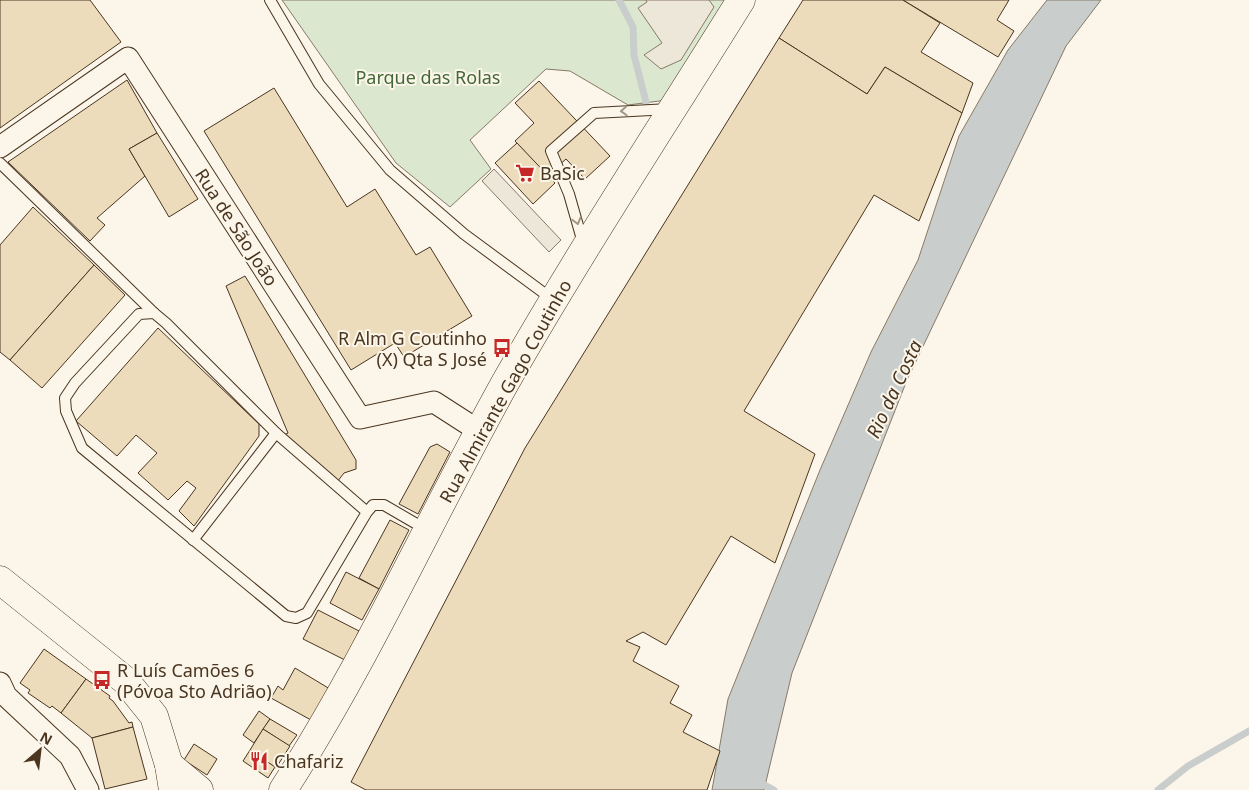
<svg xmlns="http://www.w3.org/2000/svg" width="1249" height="790" viewBox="0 0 1249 790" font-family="'Noto Sans',sans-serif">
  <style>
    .green { fill: #dce7d0; stroke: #887966 }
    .parking { fill: #ede7d9; stroke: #887966 }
    .water { fill: #c9cecd; stroke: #887966 }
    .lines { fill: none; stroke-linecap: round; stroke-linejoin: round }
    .stream { stroke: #c9cecd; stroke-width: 7 }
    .building { fill: #ecdcbc; stroke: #4a3520 }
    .lane-casing { stroke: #4a3520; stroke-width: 12 }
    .street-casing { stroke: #4a3520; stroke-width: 23 }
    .secondary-casing { stroke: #4a3520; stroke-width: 29 }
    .primary-casing { stroke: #4a3520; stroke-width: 29 }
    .lane { stroke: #fbf6e9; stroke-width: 10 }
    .street { stroke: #fbf6e9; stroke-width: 21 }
    .secondary { stroke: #fbf6e9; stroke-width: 28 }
    .primary { stroke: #fbf6e9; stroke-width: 28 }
    .oneway { stroke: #a29684 }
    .labels { text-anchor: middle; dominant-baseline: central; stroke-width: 4; stroke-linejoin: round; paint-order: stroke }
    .park-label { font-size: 18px; fill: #436837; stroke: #fbf6e9 }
    .poi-label { font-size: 18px; fill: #4a3520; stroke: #fbf6e9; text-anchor: start }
    .street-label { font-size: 18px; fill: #4a3520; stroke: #fbf6e9 }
    .water-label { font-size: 19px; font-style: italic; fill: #4a3520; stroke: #fbf6e9 }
  </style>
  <rect width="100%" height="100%" fill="#fbf6e9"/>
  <polygon class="green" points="282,0 730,0 667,100 628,105 570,71 546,69 470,140 491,169 450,207 396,163"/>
  <g class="parking">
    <polygon points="646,0 709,0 714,7 681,60 661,69 644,55 662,43 638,8 647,2"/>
    <polygon points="494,169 561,240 549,252 482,181"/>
  </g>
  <polygon class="water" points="1047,0 1101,0 1066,46 907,380 792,673 764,790 712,790 728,699 820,470 871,352 918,260 959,136 1008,50"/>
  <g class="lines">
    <g class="stream">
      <polyline points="619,0 633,27 634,55 646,102"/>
      <polyline points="759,782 774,790"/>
      <polyline points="1158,790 1188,766 1249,731"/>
    </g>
  </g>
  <g class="building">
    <polygon points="0,0 90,0 121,42 0,128"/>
    <polygon points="803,0 903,0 940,23 921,52 973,83 962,113 885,67 867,94 779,38"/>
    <polygon points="903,0 1009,0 997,20 1014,31 998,57"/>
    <polygon points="779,38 867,94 885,67 962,113 919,221 874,195 744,411 815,454 775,563 731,536 666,645 643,632 626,641 640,647 633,661 679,686 670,703 692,715 683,732 720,751 707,790 366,790 351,782 525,448"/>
    <polygon points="127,80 157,133 129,149 145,176 97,218 105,225 90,241 8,162"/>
    <polygon points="539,81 610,156 585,179 566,159 547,176 515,141 534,123 515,103"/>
    <polygon points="274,88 347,207 375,189 416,255 430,247 472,316 404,357 395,343 351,370 204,131"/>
    <polygon points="157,133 198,199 169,217 129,149"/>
    <polygon points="517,143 555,183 533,204 495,163"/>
    <polygon points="33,207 94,265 10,360 0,352 0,245"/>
    <polygon points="94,265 125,295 42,388 10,360"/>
    <polygon points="245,276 356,460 356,469 344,473 337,482 284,435 288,433 226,286"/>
    <polygon points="158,328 259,424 259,436 194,526 179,511 196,488 187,481 168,500 138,473 157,453 136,435 117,456 76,421"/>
    <polygon points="437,444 450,452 418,514 399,504 430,447"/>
    <polygon points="390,520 409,530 379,589 359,578"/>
    <polygon points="346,572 379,589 362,620 330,603"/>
    <polygon points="318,610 359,631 345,660 303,639"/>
    <polygon points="44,649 86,679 61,713 52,706 50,708 28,693 30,690 20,683"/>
    <polygon points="295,668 330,689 311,720 271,698 278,686 283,690"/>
    <polygon points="86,679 110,696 109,698 113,701 129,723 132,722 133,727 92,738 61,713"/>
    <polygon points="259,711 270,719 254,743 243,735"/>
    <polygon points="270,719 297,735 289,746 263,729"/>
    <polygon points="133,727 147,779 105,789 92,738"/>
    <polygon points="263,729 290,746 276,768 250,750"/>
    <polygon points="194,744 217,759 207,775 184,760"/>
    <polygon points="250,750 275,767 268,778 243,761"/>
  </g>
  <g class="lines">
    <g class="lane-casing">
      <g id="lane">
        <polyline points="270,0 319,84 390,170 464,234 552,299"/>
        <polyline points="0,163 154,313"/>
        <polyline points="583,243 569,194 551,151 594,113 670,109"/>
        <polyline points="367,512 276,433 166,323 154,313 139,314 75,383 65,398 66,411 82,448 286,616 296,618 307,613 367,512 373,505 384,505 427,530"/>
        <polyline points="193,540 276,433"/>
      </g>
    </g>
    <g class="street-casing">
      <g id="street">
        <polyline points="0,147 128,58 360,418 434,402 479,431"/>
        <polyline points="0,683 6,696 70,756 88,790"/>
      </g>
    </g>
    <g class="secondary-casing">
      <g id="secondary">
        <polyline points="0,580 126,681 154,716 169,765 173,790"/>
        <polyline points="169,765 199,790"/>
      </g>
    </g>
    <g class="primary-casing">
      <path id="primary" d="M283,790C367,660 430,518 505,383C579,253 662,127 741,0"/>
    </g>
    <use href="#lane" class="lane"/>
    <use href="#street" class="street"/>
    <use href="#secondary" class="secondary"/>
    <use href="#primary" class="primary"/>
  </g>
  <defs><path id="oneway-chevron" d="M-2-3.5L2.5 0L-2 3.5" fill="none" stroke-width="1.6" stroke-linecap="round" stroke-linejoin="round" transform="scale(1.25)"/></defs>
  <g class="oneway">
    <use href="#oneway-chevron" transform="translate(624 111) rotate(177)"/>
    <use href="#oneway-chevron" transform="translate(577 221) rotate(75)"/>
  </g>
  <defs>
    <g id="supermarket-bare" transform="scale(1.5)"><path d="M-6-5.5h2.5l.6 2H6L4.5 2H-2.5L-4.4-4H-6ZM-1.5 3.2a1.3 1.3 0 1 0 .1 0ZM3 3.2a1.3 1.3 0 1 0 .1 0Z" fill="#c62828" stroke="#fbf6e9" stroke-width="2.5" paint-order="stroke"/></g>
    <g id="bus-bare" transform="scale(1.5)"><path d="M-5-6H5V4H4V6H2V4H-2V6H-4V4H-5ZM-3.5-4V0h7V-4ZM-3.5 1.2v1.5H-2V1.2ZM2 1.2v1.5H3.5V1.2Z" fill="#c62828" stroke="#fbf6e9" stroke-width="2.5" paint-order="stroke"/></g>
    <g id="restaurant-bare" transform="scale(1.5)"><path d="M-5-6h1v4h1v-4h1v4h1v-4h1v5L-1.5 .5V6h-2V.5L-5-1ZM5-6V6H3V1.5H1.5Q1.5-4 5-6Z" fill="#c62828" stroke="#fbf6e9" stroke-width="2.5" paint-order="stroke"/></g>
  </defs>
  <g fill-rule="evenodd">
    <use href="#supermarket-bare" x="525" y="173"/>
    <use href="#bus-bare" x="502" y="348"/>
    <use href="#bus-bare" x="102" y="680"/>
    <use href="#restaurant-bare" x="259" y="761"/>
  </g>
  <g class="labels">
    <g class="park-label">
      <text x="428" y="77">Parque das Rolas</text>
    </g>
    <g class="poi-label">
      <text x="540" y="173">BaSic</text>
      <text x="487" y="338" text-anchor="end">R Alm G Coutinho<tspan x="487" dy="21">(X) Qta S José</tspan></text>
      <text x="117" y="670">R Luís Camões 6<tspan x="117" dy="21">(Póvoa Sto Adrião)</tspan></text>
      <text x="274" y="761">Chafariz</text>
    </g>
    <g class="street-label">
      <text transform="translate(237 227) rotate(57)">Rua de São João</text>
      <text transform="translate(505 391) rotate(-61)">Rua Almirante Gago Coutinho</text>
    </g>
    <g class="water-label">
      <text transform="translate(894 389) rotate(-65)">Rio da Costa</text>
    </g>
  </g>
  <g transform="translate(40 750) rotate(28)" stroke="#fbf6e9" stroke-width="4" paint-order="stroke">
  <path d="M0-4L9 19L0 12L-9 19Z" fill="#4a3520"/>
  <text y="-8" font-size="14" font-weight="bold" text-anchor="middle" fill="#4a3520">N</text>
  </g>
</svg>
